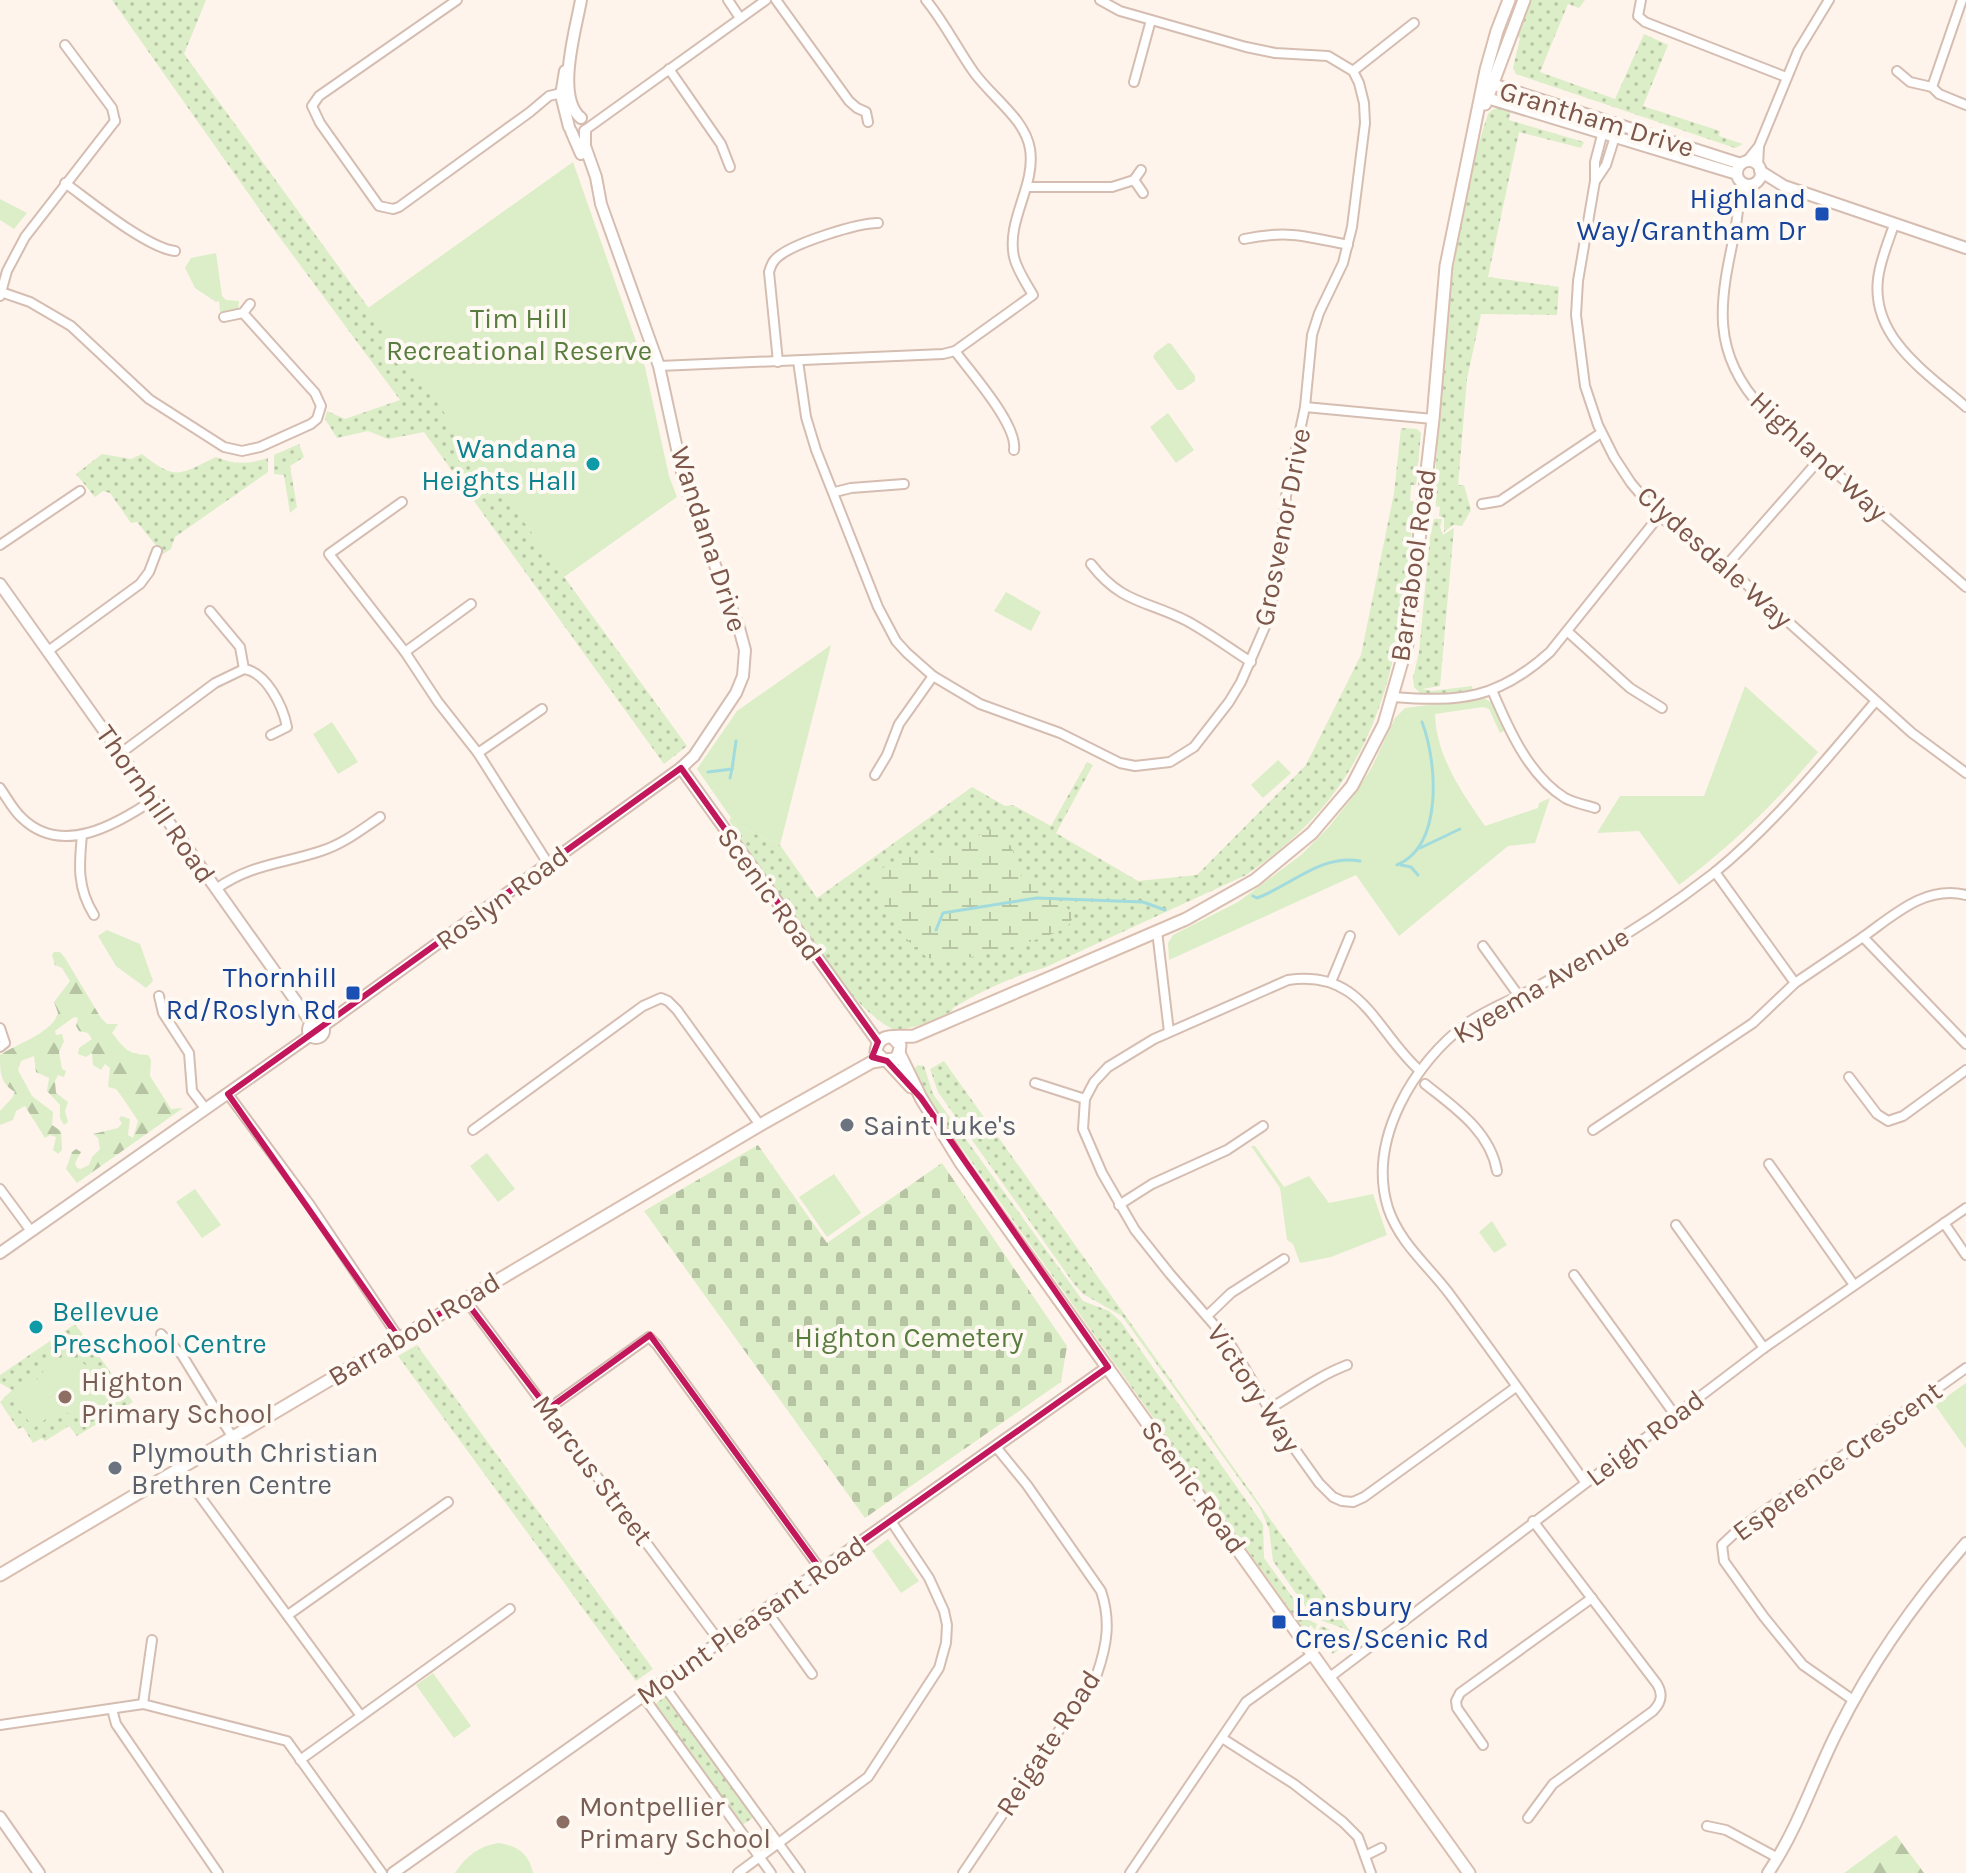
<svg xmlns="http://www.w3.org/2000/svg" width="1966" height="1873" viewBox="0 0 1966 1873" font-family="Karla,sans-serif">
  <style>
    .grass { fill: url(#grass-dots) }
    .forest { fill: url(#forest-firs) }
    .wetland { fill: url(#wetland-marsh) }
    .cemetery { fill: url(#cemetery-stones) }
    .park { fill: #dbeec7 }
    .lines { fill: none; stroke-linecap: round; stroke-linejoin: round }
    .stream { stroke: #a2dbdd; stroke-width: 3 }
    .minor-casing { stroke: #d5bdb1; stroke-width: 12 }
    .tertiary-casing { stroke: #d5bdb1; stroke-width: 14 }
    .secondary-casing { stroke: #dabeb0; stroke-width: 15 }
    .minor { stroke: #fff; stroke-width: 8 }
    .tertiary { stroke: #fff; stroke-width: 10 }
    .secondary { stroke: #fff; stroke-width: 11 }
    .marked { fill: none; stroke: #c2185b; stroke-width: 6; stroke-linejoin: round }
    .transit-dot { fill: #1a4fb4; stroke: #fff9f3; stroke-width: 3 }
    .culture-dot { fill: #0f9aa8; stroke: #fff9f3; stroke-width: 3 }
    .worship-dot { fill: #6b7280; stroke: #fff9f3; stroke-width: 3 }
    .education-dot { fill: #8d6e63; stroke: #fff9f3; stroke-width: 3 }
    .labels { text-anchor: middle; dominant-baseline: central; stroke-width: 8; stroke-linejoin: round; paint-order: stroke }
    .street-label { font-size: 28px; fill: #7d564a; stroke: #fff9f3 }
    .transit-label { font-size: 28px; fill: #164399; stroke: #fff9f3; text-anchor: end }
    .park-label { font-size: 28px; fill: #587d3e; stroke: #fff9f3 }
    .culture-label { font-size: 28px; fill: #0d838f; stroke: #fff9f3; text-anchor: end }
    .worship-label { font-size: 28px; fill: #5b616d; stroke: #fff9f3; text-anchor: start }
    .education-label { font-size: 28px; fill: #785e54; stroke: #fff9f3; text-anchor: start }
  </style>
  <defs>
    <pattern id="grass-dots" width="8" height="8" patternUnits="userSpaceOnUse" patternTransform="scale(2)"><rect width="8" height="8" fill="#dbeec7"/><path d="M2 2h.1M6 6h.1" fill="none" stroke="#b7c4a4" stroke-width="1.8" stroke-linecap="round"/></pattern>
    <pattern id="forest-firs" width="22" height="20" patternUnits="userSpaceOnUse" patternTransform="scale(2)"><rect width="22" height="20" fill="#dbeec7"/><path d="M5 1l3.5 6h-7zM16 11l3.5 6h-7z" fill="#b7c4a4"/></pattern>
    <pattern id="wetland-marsh" width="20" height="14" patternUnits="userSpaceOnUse" patternTransform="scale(2)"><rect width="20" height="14" fill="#dbeec7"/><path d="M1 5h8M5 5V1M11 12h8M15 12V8" fill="none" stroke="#b7c4a4"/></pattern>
    <pattern id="cemetery-stones" width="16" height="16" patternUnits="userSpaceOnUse" patternTransform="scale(2)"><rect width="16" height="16" fill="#dbeec7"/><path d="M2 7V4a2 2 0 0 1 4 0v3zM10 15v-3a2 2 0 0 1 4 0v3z" fill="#b7c4a4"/></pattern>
  </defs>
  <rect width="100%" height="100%" fill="#fef4eb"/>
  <g class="grass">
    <polygon points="112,0 206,0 184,54 687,746 664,764 424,432 388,439 368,431 337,438 325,419 327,411 345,419 400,400 272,227"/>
    <polygon points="1531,0 1585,0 1579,8 1568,4 1540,72 1615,99 1644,34 1668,45 1643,106 1720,131 1719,136 1743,144 1735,148 1516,74 1513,68 1520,38 1517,36"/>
    <path d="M1502,106L1511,109L1509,120L1584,142L1581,148L1519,132L1488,277L1559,287L1557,315L1481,314L1467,379L1458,485H1464L1471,510L1462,526L1453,525L1444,532V518L1439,516L1440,507L1436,506L1435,480C1443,358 1449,231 1488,114L1492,110Z"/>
    <path d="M1401,428L1417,429L1421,433L1416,485H1411L1410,501L1414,502C1401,658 1386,781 1246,875L1044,968C1013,976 981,991 953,1008L952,1011L928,1023L897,1031C848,1013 759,869 729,820L731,818L736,825L780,845L817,898L972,787L1005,806L1013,805L1051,826L1087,762L1093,765L1056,833L1138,881L1197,875L1306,765L1361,655L1394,493Z"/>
    <polygon points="299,444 304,457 290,466 297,507 290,513 284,475 274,474 274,455"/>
    <path d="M102,454L131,459L142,454C176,481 179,475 216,457C234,465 249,464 268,458V472L175,537L171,549L163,554L137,522L131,523L110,493L103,491L95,497L76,474Z"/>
    <polygon points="1434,519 1442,519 1440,527 1443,535 1454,528 1440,686 1422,689 1432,691 1472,686 1473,691 1422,695 1414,687 1413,678 1419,652 1430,537"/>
    <polygon points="944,1061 1355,1638 1345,1629 1320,1620 1308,1610 1273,1561 1269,1529 1260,1508 1122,1316 1083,1294 1074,1284 938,1092 930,1069"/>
    <polygon points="918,1065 924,1066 933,1094 1083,1301 1109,1311 1121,1322 1255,1513 1263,1524 1264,1558 1309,1620 1317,1624 1315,1630 1311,1625 1304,1630 929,1102 914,1069"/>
    <polygon points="75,1324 133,1402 77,1436 69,1426 45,1441 42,1438 33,1443 23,1427 18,1429 0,1402 12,1390 0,1383 0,1375"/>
    <polygon points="417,1345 653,1669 636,1681 398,1356"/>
    <polygon points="1321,1626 1341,1634 1349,1642 1333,1654 1317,1633"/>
    <polygon points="666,1696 754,1817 741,1826 654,1705"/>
  </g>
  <g class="forest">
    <path d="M54,952H60L65,958L101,1018L107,1024H118L112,1033C125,1049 127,1054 148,1055L151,1060L150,1076L171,1109L183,1108L77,1183L66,1169L72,1152L76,1149L81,1152L75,1163L77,1168L81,1169L89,1165L92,1157L100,1149L98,1138L93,1134L118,1128L122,1123L119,1119L121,1116L130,1119L128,1135L133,1138L138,1121C131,1110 124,1099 116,1089L108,1087L110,1068L105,1064L101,1070L93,1065L92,1053L86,1057L78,1054L79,1048L92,1039L88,1033L79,1031L76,1026L78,1018L74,1017L55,1031L56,1035L62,1034L64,1041L59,1052L62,1069L66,1071L64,1077L58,1075L55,1081L56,1093L68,1102L65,1111L68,1122L64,1125L60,1118V1105L47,1091L49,1078L36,1072L34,1056L21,1061L18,1070L32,1096L53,1112L52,1125L61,1131L62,1150L58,1154L53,1150L56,1137L50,1135L45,1138L25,1106L16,1111L13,1120L0,1125V1111L12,1098L15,1092C0,1083 0,1072 0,1055C18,1043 51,1034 58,1013L54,1002L70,981L62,968L55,965L52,955Z"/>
    <polygon points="1896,1835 1924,1873 1844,1873"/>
  </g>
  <path class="wetland" d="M990,829L1011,846L1023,880L1051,892L1074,915C1072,919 1070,923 1068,926C1056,937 953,965 937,961C911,955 876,900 873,875C902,851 925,858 956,847C968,842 979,835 990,829Z"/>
  <polygon class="cemetery" points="758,1145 827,1243 942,1163 1067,1346 1061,1382 865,1518 644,1211"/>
  <g class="park">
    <polygon points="573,162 645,367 669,476 677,497 564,577 368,308"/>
    <polygon points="0,199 27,213 14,229 0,220"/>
    <polygon points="216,253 222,296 226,300 239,301 238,310 226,314 220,312 219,301 216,302 195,288 185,268 191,258"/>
    <polygon points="1168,343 1171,344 1195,376 1195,381 1182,390 1177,390 1153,357 1155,353"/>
    <polygon points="1168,413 1194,450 1176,463 1150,427"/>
    <polygon points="1006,592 1041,612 1031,631 994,611"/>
    <polygon points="831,645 780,845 736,825 697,769 737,711"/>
    <path d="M1745,686L1818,752C1777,802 1731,846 1679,885L1639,831L1597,833L1620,796H1704Z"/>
    <path d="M1484,698L1494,704L1506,730L1500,733L1489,709L1483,707L1435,714C1436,756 1462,793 1485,826L1538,808L1539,803L1550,798L1535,843L1508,846L1399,936L1356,875L1169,960L1168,943L1173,935L1238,902L1301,855L1328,828L1351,799L1371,769L1395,718L1405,708Z"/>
    <polygon points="332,722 358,762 338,774 313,734"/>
    <polygon points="1278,760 1291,773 1263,798 1251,785"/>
    <polygon points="107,930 140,944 153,981 146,988 116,966 98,936"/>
    <polygon points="1251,1146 1255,1146 1284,1187 1309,1176 1329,1203 1373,1194 1387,1235 1331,1257 1300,1263 1293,1244 1287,1240 1280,1188"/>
    <polygon points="487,1153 515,1189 498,1202 470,1166"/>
    <polygon points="834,1174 861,1213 827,1237 799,1197"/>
    <polygon points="195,1189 221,1225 202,1238 176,1202"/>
    <polygon points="1492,1221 1507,1245 1494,1253 1479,1232"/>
    <path d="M67,1356C101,1365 123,1407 78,1418L59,1409L34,1428L8,1396L34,1376L40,1382L45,1365Z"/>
    <polygon points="1966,1383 1966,1449 1935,1405"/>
    <polygon points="888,1539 919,1581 901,1593 872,1551"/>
    <polygon points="433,1673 471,1726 454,1738 416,1685"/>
    <path d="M499,1843C518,1846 529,1854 533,1873H455C465,1857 480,1845 499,1843Z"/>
  </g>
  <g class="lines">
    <g class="stream">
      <polyline points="708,772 732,769 736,741"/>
      <polyline points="730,778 732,769"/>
      <polyline points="1420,848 1460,829"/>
      <path d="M1397,865C1444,845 1437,761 1422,722"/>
      <polyline points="1401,865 1411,867 1418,875"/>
      <path d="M1253,896L1257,898C1292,885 1321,854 1360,861"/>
      <polyline points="936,930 943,913 1037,898 1143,902 1165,910"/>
    </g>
    <g class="minor-casing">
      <g id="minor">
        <polyline points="457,0 319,96 312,106 320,123 379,206 393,209 399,207 530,112 549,96 561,93"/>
        <polyline points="728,0 740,18"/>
        <polyline points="776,0 849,101 857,108 866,112 868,122"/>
        <polyline points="1641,0 1638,16 1645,22 1786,77"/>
        <polyline points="1962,0 1932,87 1939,94 1966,105"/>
        <polyline points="65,45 112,108 115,121"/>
        <polyline points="669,69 721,144 730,167"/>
        <polyline points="1353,71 1414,23"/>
        <polyline points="1897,71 1910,82 1932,87"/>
        <polyline points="1134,82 1151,20"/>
        <polyline points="1606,120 1595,162 1595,181 1578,281 1576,315 1585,386 1598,425 1614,457 1631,483 1659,516 1726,566 1912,733 1966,773"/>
        <polyline points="585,130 766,0"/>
        <polyline points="1746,162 1759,146 1798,51 1829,0"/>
        <polyline points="1758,166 1759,147"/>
        <polyline points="1134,180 1141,170"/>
        <polyline points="1596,180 1606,165 1619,124"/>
        <path d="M1742,182C1739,198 1738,215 1735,231C1720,301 1709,352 1763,409L1966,587"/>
        <path d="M65,183C90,201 147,248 175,251"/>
        <polyline points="1027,187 1112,187 1134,180 1143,193"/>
        <polyline points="1741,201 1753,184"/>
        <path d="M1894,225C1888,242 1880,261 1878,279C1871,338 1927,373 1966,407"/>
        <path d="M1244,239C1287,230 1306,236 1348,245"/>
        <polyline points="1,292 30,302 71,326 149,399 224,447 242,451 260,447 311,424 317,419 321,406 315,393 243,313"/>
        <polyline points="0,296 7,271 25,237 115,121"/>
        <polyline points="224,317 243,313 250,304"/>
        <path d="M955,351C971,373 1018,425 1014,450"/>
        <polyline points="798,361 806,417 816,450 878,607 896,641 907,653 933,676 980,704 1060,733 1120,763 1135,766 1170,762 1194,747 1229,702 1241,682 1267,622 1279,569 1286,496 1305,407 1312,335 1319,313 1343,263 1352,227 1365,123 1364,103 1359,83 1353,71 1328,56 1275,53 1246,47 1120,11 1100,0"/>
        <path d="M778,362L769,272C771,265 773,260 779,256C795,243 857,223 878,223"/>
        <path d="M659,366L943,354L955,351L1033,295C1026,283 1017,270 1014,257C1006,220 1036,186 1030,149C1025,118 990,96 973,71C957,48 944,22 926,0"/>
        <polyline points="1305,407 1433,419"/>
        <polyline points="835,492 851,488 904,484"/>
        <polyline points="402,502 329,554 405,652 438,702 478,753 549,865"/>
        <polyline points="1482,504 1500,501 1601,433"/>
        <polyline points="0,545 80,491"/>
        <path d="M1091,564C1122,604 1146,600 1187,621C1209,633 1229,648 1251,662"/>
        <polyline points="1726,566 1819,460"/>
        <polyline points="210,611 240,647 244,669"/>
        <polyline points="1567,631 1630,688 1662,708"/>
        <polyline points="48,651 140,584 149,572 157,551"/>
        <polyline points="405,652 471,604"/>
        <path d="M1492,690C1508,728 1529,776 1565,798C1574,803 1586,805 1595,808"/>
        <path d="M1392,697C1460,702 1497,700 1550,652L1659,516"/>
        <path d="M121,753L215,683L244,669C266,672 283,706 287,727L271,735"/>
        <polyline points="478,753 542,709"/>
        <polyline points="875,775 887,755 899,724 933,676"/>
        <path d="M0,788C7,798 13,810 22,818C62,857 117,824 153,800"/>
        <path d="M82,835C79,865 77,888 94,915"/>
        <polyline points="1715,872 1795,983 1863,937 1966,1044"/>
        <path d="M216,889C251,864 282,864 321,851C343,844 361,830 380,817"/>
        <polyline points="1157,931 1169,1032"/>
        <path d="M1863,937C1894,915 1925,885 1966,895"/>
        <polyline points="1483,946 1519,996"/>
        <polyline points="1331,982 1350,936"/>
        <polyline points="159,996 163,1013 189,1053 192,1091 205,1108"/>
        <polyline points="0,1028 5,1043 0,1047"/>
        <path d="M1420,1071C1375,1031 1363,969 1288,980L1154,1039L1108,1067L1094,1082L1085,1099L1083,1129L1102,1173L1135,1230L1170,1274L1229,1342L1284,1434L1319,1483L1333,1497L1342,1501L1353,1502L1364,1497L1516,1387"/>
        <polyline points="1849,1077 1877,1114 1888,1121 1903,1116 1966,1070"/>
        <polyline points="1035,1083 1085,1099"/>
        <path d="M1425,1084C1454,1107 1490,1131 1497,1171"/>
        <polyline points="228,1094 310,1205 399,1338"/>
        <polyline points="473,1130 643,1006 661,998 668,1001 677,1010 760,1125"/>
        <polyline points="1593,1130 1753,1023 1795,983"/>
        <polyline points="1769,1164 1854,1285"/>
        <polyline points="0,1189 31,1231"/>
        <polyline points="1119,1205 1152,1184 1227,1150 1263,1126"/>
        <polyline points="1944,1223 1966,1255"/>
        <polyline points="1676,1225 1764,1348"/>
        <polyline points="1574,1275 1675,1415"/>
        <polyline points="465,1299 720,1642"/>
        <polyline points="1207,1316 1231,1293 1284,1259"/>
        <polyline points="161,1334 182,1355 233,1438"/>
        <polyline points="548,1409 649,1337 657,1345 821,1570"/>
        <path d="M1269,1409C1295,1394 1318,1376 1347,1365"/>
        <polyline points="180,1469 361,1716"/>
        <path d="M1585,1482C1541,1420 1496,1357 1451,1296C1429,1266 1400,1244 1388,1208C1367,1140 1414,1063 1466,1024C1485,1010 1509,1001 1531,990C1550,980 1569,968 1588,957C1632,932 1674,904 1714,873C1775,823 1824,762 1875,702"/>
        <polyline points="766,1610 812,1674"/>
        <polyline points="288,1615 448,1502"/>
        <polyline points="1330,1677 1764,1348 1966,1208"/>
        <polyline points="662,1683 800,1873"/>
        <polyline points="643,1696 771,1873"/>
        <polyline points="1853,1700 1803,1665 1764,1617 1724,1561 1722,1545 1738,1530 1966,1368"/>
        <polyline points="143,1704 152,1640"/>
        <polyline points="112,1709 116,1724 218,1873"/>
        <polyline points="0,1725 143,1704 287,1741 382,1873"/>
        <polyline points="1222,1738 1294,1784 1343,1822 1358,1837 1371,1873"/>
        <polyline points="1483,1745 1457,1708 1456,1701 1460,1693 1592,1598"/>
        <polyline points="300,1760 510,1609"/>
        <path d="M1528,1818L1553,1784L1653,1711C1662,1702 1663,1694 1657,1684L1533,1521"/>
        <polyline points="1707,1826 1726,1830 1778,1858"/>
        <polyline points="1365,1856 1381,1848"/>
        <polyline points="738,1873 868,1777 939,1668 946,1643 947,1625 944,1611 929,1578 891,1521"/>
        <path d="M963,1873L1097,1674C1107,1645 1111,1621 1101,1591L1027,1485L996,1447"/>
        <polyline points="1130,1873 1246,1702 1313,1654"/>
      </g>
    </g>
    <g class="tertiary-casing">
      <g id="tertiary">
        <path d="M581,0C576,29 555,97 581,118"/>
        <polyline points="565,71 561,95 569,127"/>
        <polyline points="571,131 581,154"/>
        <circle cx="1749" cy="173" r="12"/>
        <polyline points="1760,171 1784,186 1966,248"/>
        <polyline points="1737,174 1487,98 1482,89 1492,84 1741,164"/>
        <polyline points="0,584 312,1024"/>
        <polyline points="681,768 878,1042"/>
        <circle cx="316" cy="1030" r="8"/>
        <polyline points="323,1026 681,768 694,756 736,693 743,676 745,650 739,628 695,513 682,472 659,366 601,204 596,177 585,146 585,131"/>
        <polyline points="0,1253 311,1035"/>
        <polyline points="0,1817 39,1873"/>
        <polyline points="393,1873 1108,1367"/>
        <path d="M1768,1873C1798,1829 1814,1777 1838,1730C1872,1662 1916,1600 1966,1543"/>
      </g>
    </g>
    <g class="secondary-casing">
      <g id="secondary">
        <polyline points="1485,104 1524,0"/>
        <path d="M892,1037L900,1045L899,1053L895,1059L884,1060L876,1052C878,1030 899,1038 914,1036L1186,919L1255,880L1312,833L1352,786L1384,724L1407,644L1433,419L1446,266L1486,70L1497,31L1509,0"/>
        <polyline points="899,1053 921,1098 961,1163 1469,1873"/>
        <polyline points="887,1061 911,1087"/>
        <polyline points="0,1575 760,1125 872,1062 884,1060"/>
      </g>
    </g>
    <use href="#minor" class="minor"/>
    <use href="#tertiary" class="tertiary"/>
    <use href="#secondary" class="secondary"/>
  </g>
  <path class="marked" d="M681,768L878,1042L872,1057L887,1061L921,1098L1108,1367L821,1570L650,1335L548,1409L464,1299L399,1338L228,1094Z"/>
  <g class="transit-dot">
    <rect x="1814" y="206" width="16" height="16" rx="4"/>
    <rect x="345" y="985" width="16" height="16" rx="4"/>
    <rect x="1271" y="1614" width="16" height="16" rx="4"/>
  </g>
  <g class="culture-dot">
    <circle cx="593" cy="464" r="8"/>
    <circle cx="36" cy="1327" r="8"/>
  </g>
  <g class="worship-dot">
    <circle cx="847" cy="1125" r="8"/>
    <circle cx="115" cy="1468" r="8"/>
  </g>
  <g class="education-dot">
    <circle cx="65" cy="1397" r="8"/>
    <circle cx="563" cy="1822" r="8"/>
  </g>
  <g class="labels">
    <g class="street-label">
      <text transform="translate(1597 119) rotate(17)">Grantham Drive</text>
      <text transform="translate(1819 456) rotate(43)">Highland Way</text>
      <text transform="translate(1282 527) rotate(-79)">Grosvenor Drive</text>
      <text transform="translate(709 539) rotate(72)">Wandana Drive</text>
      <text transform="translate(1715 557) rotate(42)">Clydesdale Way</text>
      <text transform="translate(1413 565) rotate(-82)">Barrabool Road</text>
      <text transform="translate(156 804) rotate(55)">Thornhill Road</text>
      <text transform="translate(770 894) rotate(54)">Scenic Road</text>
      <text transform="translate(502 898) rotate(-36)">Roslyn Road</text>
      <text transform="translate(1541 985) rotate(-31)">Kyeema Avenue</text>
      <text transform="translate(414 1329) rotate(-31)">Barrabool Road</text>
      <text transform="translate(1254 1388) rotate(57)">Victory Way</text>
      <text transform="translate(1645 1438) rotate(-37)">Leigh Road</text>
      <text transform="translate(1837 1461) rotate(-36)">Esperence Crescent</text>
      <text transform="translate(593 1470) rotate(53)">Marcus Street</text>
      <text transform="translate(1194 1487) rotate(54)">Scenic Road</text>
      <text transform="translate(751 1620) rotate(-35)">Mount Pleasant Road</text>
      <text transform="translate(1048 1743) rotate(-57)">Reigate Road</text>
    </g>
    <g class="transit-label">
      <text x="1806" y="198">Highland<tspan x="1806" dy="32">Way/Grantham Dr</tspan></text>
      <text x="337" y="977">Thornhill<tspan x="337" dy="32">Rd/Roslyn Rd</tspan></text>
      <text x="1295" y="1606" text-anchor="start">Lansbury<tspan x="1295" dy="32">Cres/Scenic Rd</tspan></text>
    </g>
    <g class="park-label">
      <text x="519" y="318">Tim Hill<tspan x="519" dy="32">Recreational Reserve</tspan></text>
      <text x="909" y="1337">Highton Cemetery</text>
    </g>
    <g class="culture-label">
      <text x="577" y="448">Wandana<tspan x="577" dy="32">Heights Hall</tspan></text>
      <text x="52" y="1311" text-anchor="start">Bellevue<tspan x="52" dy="32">Preschool Centre</tspan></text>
    </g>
    <g class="worship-label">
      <text x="863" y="1125">Saint Luke's</text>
      <text x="131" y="1452">Plymouth Christian<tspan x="131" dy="32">Brethren Centre</tspan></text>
    </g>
    <g class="education-label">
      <text x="81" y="1381">Highton<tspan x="81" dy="32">Primary School</tspan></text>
      <text x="579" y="1806">Montpellier<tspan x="579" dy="32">Primary School</tspan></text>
    </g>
  </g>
</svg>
